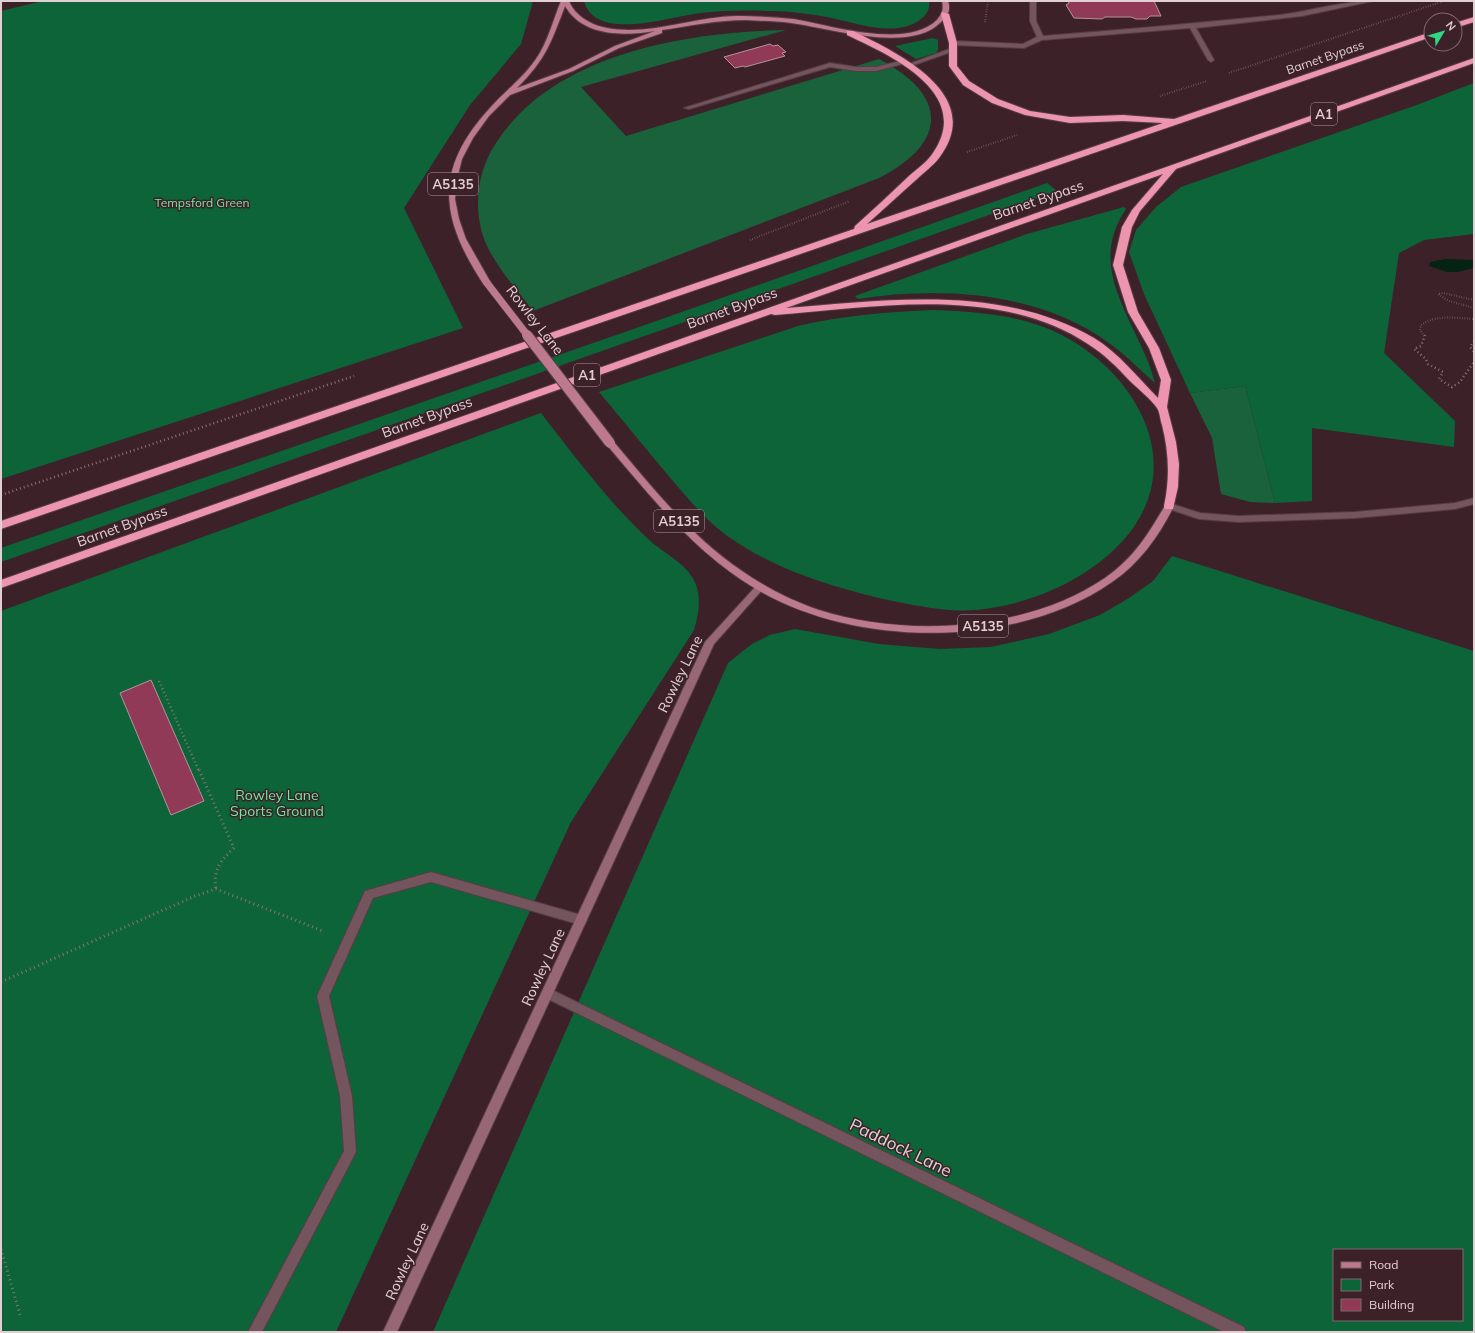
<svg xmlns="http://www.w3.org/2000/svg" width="1475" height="1333" viewBox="0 0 1475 1333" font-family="Mulish,sans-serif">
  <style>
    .green { fill: #0e6439; fill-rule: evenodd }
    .forest { fill: #19623b }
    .water { fill: #052312 }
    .building { fill: #903a57; stroke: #b6939c }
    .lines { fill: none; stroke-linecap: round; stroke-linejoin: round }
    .lane-casing { stroke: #553d44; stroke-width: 2 }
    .secondary-casing { stroke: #553d44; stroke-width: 2 }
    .primary-casing { stroke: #553d44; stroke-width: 2 }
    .highway-casing { stroke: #553d44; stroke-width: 2 }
    .path-far2 { stroke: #8b7379; stroke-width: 2; stroke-dasharray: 0.5 2; stroke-linecap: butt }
    .path-far1 { stroke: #8b7379; stroke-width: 2.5; stroke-dasharray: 1 3; stroke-linecap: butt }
    .path { stroke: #8b7379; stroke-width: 3; stroke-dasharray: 1 3.5; stroke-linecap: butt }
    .lane { fill: #74545d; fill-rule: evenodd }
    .secondary { fill: #986775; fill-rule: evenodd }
    .primary { fill: #bd7a8e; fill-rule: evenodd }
    .highway { fill: #ed94ae; fill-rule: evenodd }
    .primary-bridge-far1-casing { stroke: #553d44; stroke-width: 8; stroke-linecap: butt }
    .primary-bridge-casing { stroke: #553d44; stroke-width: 12; stroke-linecap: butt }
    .primary-bridge-far1 { stroke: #bd7a8e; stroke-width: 7 }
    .primary-bridge { stroke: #bd7a8e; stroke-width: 10 }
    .labels { text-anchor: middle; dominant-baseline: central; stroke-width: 3; stroke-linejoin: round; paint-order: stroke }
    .far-street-label { font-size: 12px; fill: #e2cfd4; stroke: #3d2129 }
    .far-park-label { font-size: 12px; fill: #71eaa2; stroke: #3d2129 }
    .shield { fill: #3d2129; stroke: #b09ba1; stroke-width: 1 }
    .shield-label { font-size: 13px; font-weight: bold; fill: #e2cfd4 }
    .street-label { font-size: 14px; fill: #e2cfd4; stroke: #3d2129 }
    .park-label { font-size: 14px; fill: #71eaa2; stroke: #3d2129 }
    .near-street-label { font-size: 17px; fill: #e2cfd4; stroke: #3d2129 }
  </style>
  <rect width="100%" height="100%" fill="#3d2129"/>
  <g class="green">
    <polygon points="43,1 533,1 521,44 470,105 404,208 463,328 1,479 1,11"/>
    <path d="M584,1H929C930,9 927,14 921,19C896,39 854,22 827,17C809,14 791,11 773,11C748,10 724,10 700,13C672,16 595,43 584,1Z"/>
    <polygon points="933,38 938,40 938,50 936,53 916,59 895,46"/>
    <polygon points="1474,83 1474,234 1424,240 1399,253 1384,353 1455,421 1454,447 1312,428 1312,501 1275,503 1245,386 1190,393 1144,294 1129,252 1136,230 1156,207 1181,187 1414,106"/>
    <polygon points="1047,183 1057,191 1,562 1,548 625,332"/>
    <path d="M1124,207L1126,209C1090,262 1125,307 1146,357C1150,365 1152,374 1155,383C1140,370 1126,355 1109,343C1039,292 941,286 858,299L855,296L1027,234Z"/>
    <path d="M935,310C979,312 1023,315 1062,335C1097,354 1126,381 1142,416C1191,522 1076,598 984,609C950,614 913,605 879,598C825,585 772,568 726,535C703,518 685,495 667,474C644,447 622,419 599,392L798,326C843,315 889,312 935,310Z"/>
    <path d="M541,413C575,457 608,501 648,539C664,554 691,565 697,588C701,602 698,616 694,630L571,822L336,1332H1V611Z"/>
    <path d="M1172,556L1474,651V1332H433L728,663L752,644L770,635L795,629L879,644L940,649L991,647L1049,634L1100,615L1129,598L1153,581ZM1334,1250H1462V1320H1334Z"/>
  </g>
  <g class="forest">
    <path d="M786,30L581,87L626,136L879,59C948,95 949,142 879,178L533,311C515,287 493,264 483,236C473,205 478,170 496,143C554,53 687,32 786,30Z"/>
    <polygon points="1245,386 1275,503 1250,502 1221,494 1212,438 1190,393"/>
  </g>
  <polygon class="water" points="1445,259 1474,260 1474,268 1457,272 1447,272 1429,266 1430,262"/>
  <g class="building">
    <polygon points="1068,1 1154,1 1161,16 1150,16 1147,19 1136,19 1131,17 1105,17 1102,19 1074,18 1066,5 1069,3"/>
    <polygon points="770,44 773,46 778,45 786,52 782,53 785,56 745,67 743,66 735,68 724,57"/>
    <polygon points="151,680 204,801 171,815 120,693"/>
  </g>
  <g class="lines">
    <g class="lane-casing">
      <g id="lane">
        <path d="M1030,1H1036V21L1043,36C1122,30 1201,23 1280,15C1311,11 1342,1 1373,1L1302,16L1196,28L1214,60L1211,62L1208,60L1190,28L1042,40L1024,48L953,45L950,43L953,41L1023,44L1037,37L1030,21Z"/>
        <polygon points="952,48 955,50 954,51 911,66 906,65"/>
        <polygon points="904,60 907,62 906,63 876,71 856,71 830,67 689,109 684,108 830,63 856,67 876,67"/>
        <polygon points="1474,498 1474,504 1455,509 1355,518 1239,522 1199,519 1166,508 1164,506 1169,503 1200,513 1239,516 1355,512 1455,503"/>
        <polygon points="431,872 581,915 585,916 587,920 585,924 581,925 431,882 373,898 329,996 352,1096 356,1152 262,1332 248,1332 344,1151 340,1096 317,996 365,891"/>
        <polygon points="548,988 1244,1327 1246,1332 1224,1332 544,997 542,993 544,989"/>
      </g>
    </g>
    <g class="secondary-casing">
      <polygon id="secondary" points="760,583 763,585 765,587 763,589 714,644 397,1332 383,1332 705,642 757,585"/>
    </g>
    <g class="primary-casing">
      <g id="primary">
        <path d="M561,1H569C575,16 591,25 607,28C649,36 693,17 736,16C754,16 774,17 793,19C830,25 906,50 937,20C942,14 944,9 942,1H948C951,10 948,16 941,22C910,54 830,28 791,23C776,21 761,21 746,20C717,20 690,26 662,30V33L619,48L573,71L510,95L489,116L473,138L462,159L457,179L455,199L459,219L466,239L491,283L487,285H484C440,218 433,170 490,108C505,91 523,78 536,59C548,42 553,20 561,1ZM565,6C583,37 625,36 655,31L615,46L569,69L517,88C546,59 551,43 565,6Z"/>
        <path d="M610,440L613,441C652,487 691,537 742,571C765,587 792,601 819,610C907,638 1027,631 1105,578C1135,557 1148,534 1166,504H1172L1174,506C1159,536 1140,563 1112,582C1016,649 855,648 756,589C695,553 652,498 607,445L606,443Z"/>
      </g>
    </g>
    <g class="highway-casing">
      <g id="highway">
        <path d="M942,12L949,14L957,43V66L969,81L998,99L1030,111L1070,117L1123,115L1174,119L1431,32V37L1,529V521L854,229L855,226C873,210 891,193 909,176C917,169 927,162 933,153C974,93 890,55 847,35V31H853C898,53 987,95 939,158C933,166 924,172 917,179C900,194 884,209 867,224L1163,123L1123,121L1070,123L1025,115L992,103L963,85L949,66V43L941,14Z"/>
        <polygon points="1474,17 1474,22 1455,28 1455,23"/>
        <path d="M1474,58V63L1176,169L1140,211L1132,227L1123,265L1138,312L1159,348L1171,380L1167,407L1176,442L1179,464L1178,487L1173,509H1165L1164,506C1170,478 1169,453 1162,425C1160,420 1160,412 1157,408C1151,399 1137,388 1129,380C1117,367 1104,354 1088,344C999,285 875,307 775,315L771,314L1,588V580ZM1163,174L1132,210L1122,227L1113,265L1128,312L1149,348L1161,380L1158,398C1138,378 1119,353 1094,338C1000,284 890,300 786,308Z"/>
      </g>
    </g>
    <g class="path-far2">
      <polyline points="985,22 988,1"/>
      <polyline points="1229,73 1444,1"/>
      <polyline points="1160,96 1207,81"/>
      <polyline points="967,152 1017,135"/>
      <polyline points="750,240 850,201"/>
      <polyline points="1474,300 1443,293 1438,294 1449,301 1474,308"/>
      <path d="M1424,336L1420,330L1421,325C1437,314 1455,318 1474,319"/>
    </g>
    <g class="path-far1">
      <polyline points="1425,335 1421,346 1414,349 1426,359 1428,364 1443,372 1439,379 1452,387 1460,382 1474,362"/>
      <polyline points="1474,341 1470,347 1474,352"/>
      <polyline points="1,495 354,376"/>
      <polyline points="159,681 199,771"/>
    </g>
    <g class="path">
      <path d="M199,770L234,848C220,861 213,870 216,889"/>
      <polyline points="1,982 195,896 216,889 323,931"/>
      <polyline points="1,1249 21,1318"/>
    </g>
    <use href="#lane" class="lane"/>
    <use href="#secondary" class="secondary"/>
    <use href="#primary" class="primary"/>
    <use href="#highway" class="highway"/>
    <g class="primary-bridge-far1-casing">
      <polyline id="primary-bridge-far1" points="487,283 528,336"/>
    </g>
    <g class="primary-bridge-casing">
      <polyline id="primary-bridge" points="527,335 610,443"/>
    </g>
    <use href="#primary-bridge-far1" class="primary-bridge-far1"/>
    <use href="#primary-bridge" class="primary-bridge"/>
  </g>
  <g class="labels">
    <g class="far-street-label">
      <text transform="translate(1325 57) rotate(-19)">Barnet Bypass</text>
    </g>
    <g class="far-park-label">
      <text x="202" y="202">Tempsford Green</text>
    </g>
    <g class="shield">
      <rect x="1311" y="103" width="26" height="22" rx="3"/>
      <rect x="428" y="173" width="50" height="22" rx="3"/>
      <rect x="574" y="364" width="26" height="22" rx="3"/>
      <rect x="654" y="510" width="50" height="22" rx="3"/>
      <rect x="958" y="615" width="50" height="22" rx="3"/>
    </g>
    <g class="shield-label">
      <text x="1324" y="114">A1</text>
      <text x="453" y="184">A5135</text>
      <text x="587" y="375">A1</text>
      <text x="679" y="521">A5135</text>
      <text x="983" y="626">A5135</text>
    </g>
    <g class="street-label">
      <text transform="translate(1038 200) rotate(-19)">Barnet Bypass</text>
      <text transform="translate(732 308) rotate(-20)">Barnet Bypass</text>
      <text transform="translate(535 320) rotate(52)">Rowley Lane</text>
      <text transform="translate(427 417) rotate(-20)">Barnet Bypass</text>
      <text transform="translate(122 526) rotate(-20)">Barnet Bypass</text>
      <text transform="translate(680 674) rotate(-64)">Rowley Lane</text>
      <text transform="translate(543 967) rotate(-65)">Rowley Lane</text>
      <text transform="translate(407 1261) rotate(-65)">Rowley Lane</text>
    </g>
    <g class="park-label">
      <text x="277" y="795">Rowley Lane<tspan x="277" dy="16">Sports Ground</tspan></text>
    </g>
    <g class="near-street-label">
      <text transform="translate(901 1147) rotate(26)">Paddock Lane</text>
    </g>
  </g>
  <rect width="1475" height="1333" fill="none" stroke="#e2cfd4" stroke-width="4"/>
  <rect x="1333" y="1249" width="130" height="72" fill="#3d2129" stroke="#7f676d"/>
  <rect x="1341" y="1262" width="20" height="6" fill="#bd7a8e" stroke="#7f676d"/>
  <text x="1369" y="1269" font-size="12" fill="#e2cfd4">Road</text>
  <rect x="1341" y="1279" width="20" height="12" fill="#0e6439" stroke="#7f676d"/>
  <text x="1369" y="1289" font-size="12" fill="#e2cfd4">Park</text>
  <rect x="1341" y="1299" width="20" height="12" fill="#903a57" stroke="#7f676d"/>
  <text x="1369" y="1309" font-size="12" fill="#e2cfd4">Building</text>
  <g transform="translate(1443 32) rotate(52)"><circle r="19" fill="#3d2129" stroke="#7f676d"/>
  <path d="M0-3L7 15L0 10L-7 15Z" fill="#30d882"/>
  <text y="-6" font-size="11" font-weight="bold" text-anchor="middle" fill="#e2cfd4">N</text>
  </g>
</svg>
